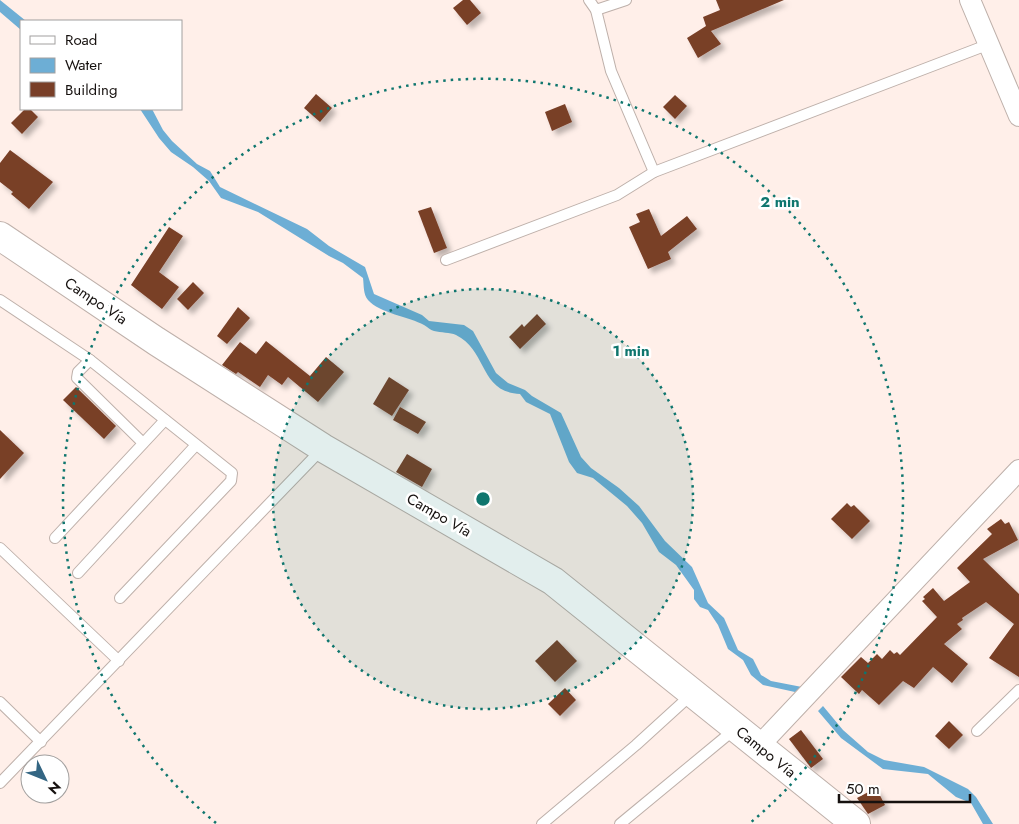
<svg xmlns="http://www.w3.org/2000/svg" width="1019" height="824" viewBox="0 0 1019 824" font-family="Jost,sans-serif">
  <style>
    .water { fill: #6daed5 }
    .building { fill: #793f28; filter: url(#shadow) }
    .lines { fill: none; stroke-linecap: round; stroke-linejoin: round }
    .lane-casing { stroke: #beb0aa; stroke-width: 12 }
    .street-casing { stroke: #beb0aa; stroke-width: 22 }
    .secondary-casing { stroke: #beb0aa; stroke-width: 30 }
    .lane { stroke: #fff; stroke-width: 10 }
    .street { stroke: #fff; stroke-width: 20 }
    .secondary { stroke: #fff; stroke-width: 28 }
    .ring { fill: none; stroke: #0f766e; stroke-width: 2.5; stroke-dasharray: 2.5 5 }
    .labels { text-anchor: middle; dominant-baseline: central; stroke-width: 5; stroke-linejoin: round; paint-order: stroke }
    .street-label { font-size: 15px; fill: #16110f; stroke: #fff }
    .centre { fill: #0f766e; stroke: #fff; stroke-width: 2.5 }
    .ring-label { font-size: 15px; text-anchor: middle; font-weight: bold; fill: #0f766e; stroke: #fff; stroke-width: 5; stroke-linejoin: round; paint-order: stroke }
  </style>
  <defs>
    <filter id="shadow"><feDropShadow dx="4.5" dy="4.5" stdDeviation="2.5" flood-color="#0004"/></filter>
  </defs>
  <rect width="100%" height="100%" fill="#ffefe9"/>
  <g class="water">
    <polygon points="0,0 26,21 21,21 21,30 0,12"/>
    <path d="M140,109H152L163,130L172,141L197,164L210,171L220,187L307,229L329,246L365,267L374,294L422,315L429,321L464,325L473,331L496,373L508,383L525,390L532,396L561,413L581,457L591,468L619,488L639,506L665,541L692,567L708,603L724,618L738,650L753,659L761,675L771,681L802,687L795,692L763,685L751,675L743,660L728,649L718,625L708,610L700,607L694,599V590L676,565L659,552L642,523L627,506L593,478L577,473L569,462L550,414L526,402L520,394C479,392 488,351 456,335C450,332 441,333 434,331C430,330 428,327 424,325C410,317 379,313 368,300C363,294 364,286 363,278L343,263L329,256L258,212L221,198L209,181L193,167L171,152L159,138Z"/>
    <polygon points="823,706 843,730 868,752 884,760 924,767 968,789 976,797 993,824 983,824 971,803 956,797 928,774 883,769 841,738 818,711"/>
  </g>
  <g class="building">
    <polygon points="463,0 470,0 481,13 467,25 453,8"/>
    <polygon points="716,0 784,0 711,31 721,44 698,58 687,38 706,26 703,17 720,10"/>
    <polygon points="316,94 332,108 320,122 304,108"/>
    <polygon points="675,95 687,106 675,119 663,107"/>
    <polygon points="565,104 572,122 552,131 545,112"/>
    <polygon points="25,109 30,109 38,117 22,134 11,123"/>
    <polygon points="10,150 53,182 29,209 11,194 13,192 0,182 0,163"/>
    <polygon points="431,207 447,248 434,253 418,211"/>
    <polygon points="649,209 661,236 687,216 697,229 668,252 671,259 648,269 629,227 640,222 636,214"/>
    <polygon points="169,227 183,236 159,272 179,287 162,309 131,285"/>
    <polygon points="193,282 204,293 188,310 177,299"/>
    <polygon points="238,307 250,318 227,344 217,336"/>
    <polygon points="537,314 546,324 520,349 509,337 522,324 524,327"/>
    <polygon points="266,341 310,376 326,357 344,372 318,402 288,377 282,385 268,375 260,387 238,372 236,374 222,365 240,342 256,354"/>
    <polygon points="389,377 409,390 392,416 373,404"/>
    <polygon points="76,387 116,426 104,439 63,400"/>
    <polygon points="400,407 426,422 418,434 393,420"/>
    <polygon points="0,430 24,453 0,479"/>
    <polygon points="407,454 432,469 422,487 396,472"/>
    <polygon points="847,503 851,507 854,505 870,521 852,539 831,519"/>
    <polygon points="1001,519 1005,524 1009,522 1018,540 983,559 1019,594 1019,677 989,658 1014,624 986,602 962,618 963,620 957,624 962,629 944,644 968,664 952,683 933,667 914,688 903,681 879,705 862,690 859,694 841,677 861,657 868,663 877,654 882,659 890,650 894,654 897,652 900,655 937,617 922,601 925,599 923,597 933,588 944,601 970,582 957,568 992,534 987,529"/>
    <polygon points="557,640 577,661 555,682 535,661"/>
    <polygon points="565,688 576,700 560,716 548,704"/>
    <polygon points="949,721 963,735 949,749 935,736"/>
    <polygon points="801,730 823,759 811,768 789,739"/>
    <polygon points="876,788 885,805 868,814 857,798"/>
  </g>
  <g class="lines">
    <g class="lane-casing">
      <g id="lane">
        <polyline points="589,0 596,10 611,71 654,172"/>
        <polyline points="596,10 626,0"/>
        <polyline points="446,260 617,195 654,172 987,45"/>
        <polyline points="0,300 90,360 232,473 231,481 120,598"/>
        <polyline points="90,360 78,372 77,378 143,443"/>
        <polyline points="55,538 165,420"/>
        <polyline points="0,548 119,661"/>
        <polyline points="78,573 196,445"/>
        <polyline points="0,702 41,742"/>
        <polyline points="977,731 1019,690"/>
        <polyline points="0,783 322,449"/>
        <polyline points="542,824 636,745 692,694"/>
        <polyline points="620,824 735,729"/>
      </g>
    </g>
    <g class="street-casing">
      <g id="street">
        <polyline points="970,0 1019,116"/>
        <polyline points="759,746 1019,470"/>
      </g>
    </g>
    <g class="secondary-casing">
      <polyline id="secondary" points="0,236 156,341 323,448 553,581 856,824"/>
    </g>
    <use href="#lane" class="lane"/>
    <use href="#street" class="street"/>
    <use href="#secondary" class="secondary"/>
  </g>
  <circle cx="483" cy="499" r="210" fill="#0f766e" fill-opacity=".12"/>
  <g class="ring">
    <circle cx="483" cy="499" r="210"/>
    <path d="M216 823A420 420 0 1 1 750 823"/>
  </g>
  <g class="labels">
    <g class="street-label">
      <text transform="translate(96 301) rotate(34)">Campo Vía</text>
      <text transform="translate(439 515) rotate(30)">Campo Vía</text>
      <text transform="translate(766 752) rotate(39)">Campo Vía</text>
    </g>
  </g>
  <circle cx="483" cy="499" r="8" class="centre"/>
  <g class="ring-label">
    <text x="780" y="207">2 min</text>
    <text x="631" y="356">1 min</text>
  </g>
  <rect x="20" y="20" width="162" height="90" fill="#ffffff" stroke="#a2a09f"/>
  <rect x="30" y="36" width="25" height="8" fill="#ffffff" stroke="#a2a09f"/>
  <text x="65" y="45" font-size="15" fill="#16110f">Road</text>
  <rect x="30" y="58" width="25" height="15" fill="#6daed5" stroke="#a2a09f"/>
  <text x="65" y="70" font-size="15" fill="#16110f">Water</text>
  <rect x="30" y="82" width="25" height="15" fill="#793f28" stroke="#a2a09f"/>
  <text x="65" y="95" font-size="15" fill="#16110f">Building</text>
  <g transform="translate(45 779) rotate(133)"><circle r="24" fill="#ffffff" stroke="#a2a09f"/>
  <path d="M0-4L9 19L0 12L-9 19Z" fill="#346683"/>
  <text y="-8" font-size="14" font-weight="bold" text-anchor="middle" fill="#16110f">N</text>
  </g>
  <path d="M839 794v8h131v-8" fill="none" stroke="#16110f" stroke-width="2.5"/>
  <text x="846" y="794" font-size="15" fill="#16110f" stroke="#ffffff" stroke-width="4" paint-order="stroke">50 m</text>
</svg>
